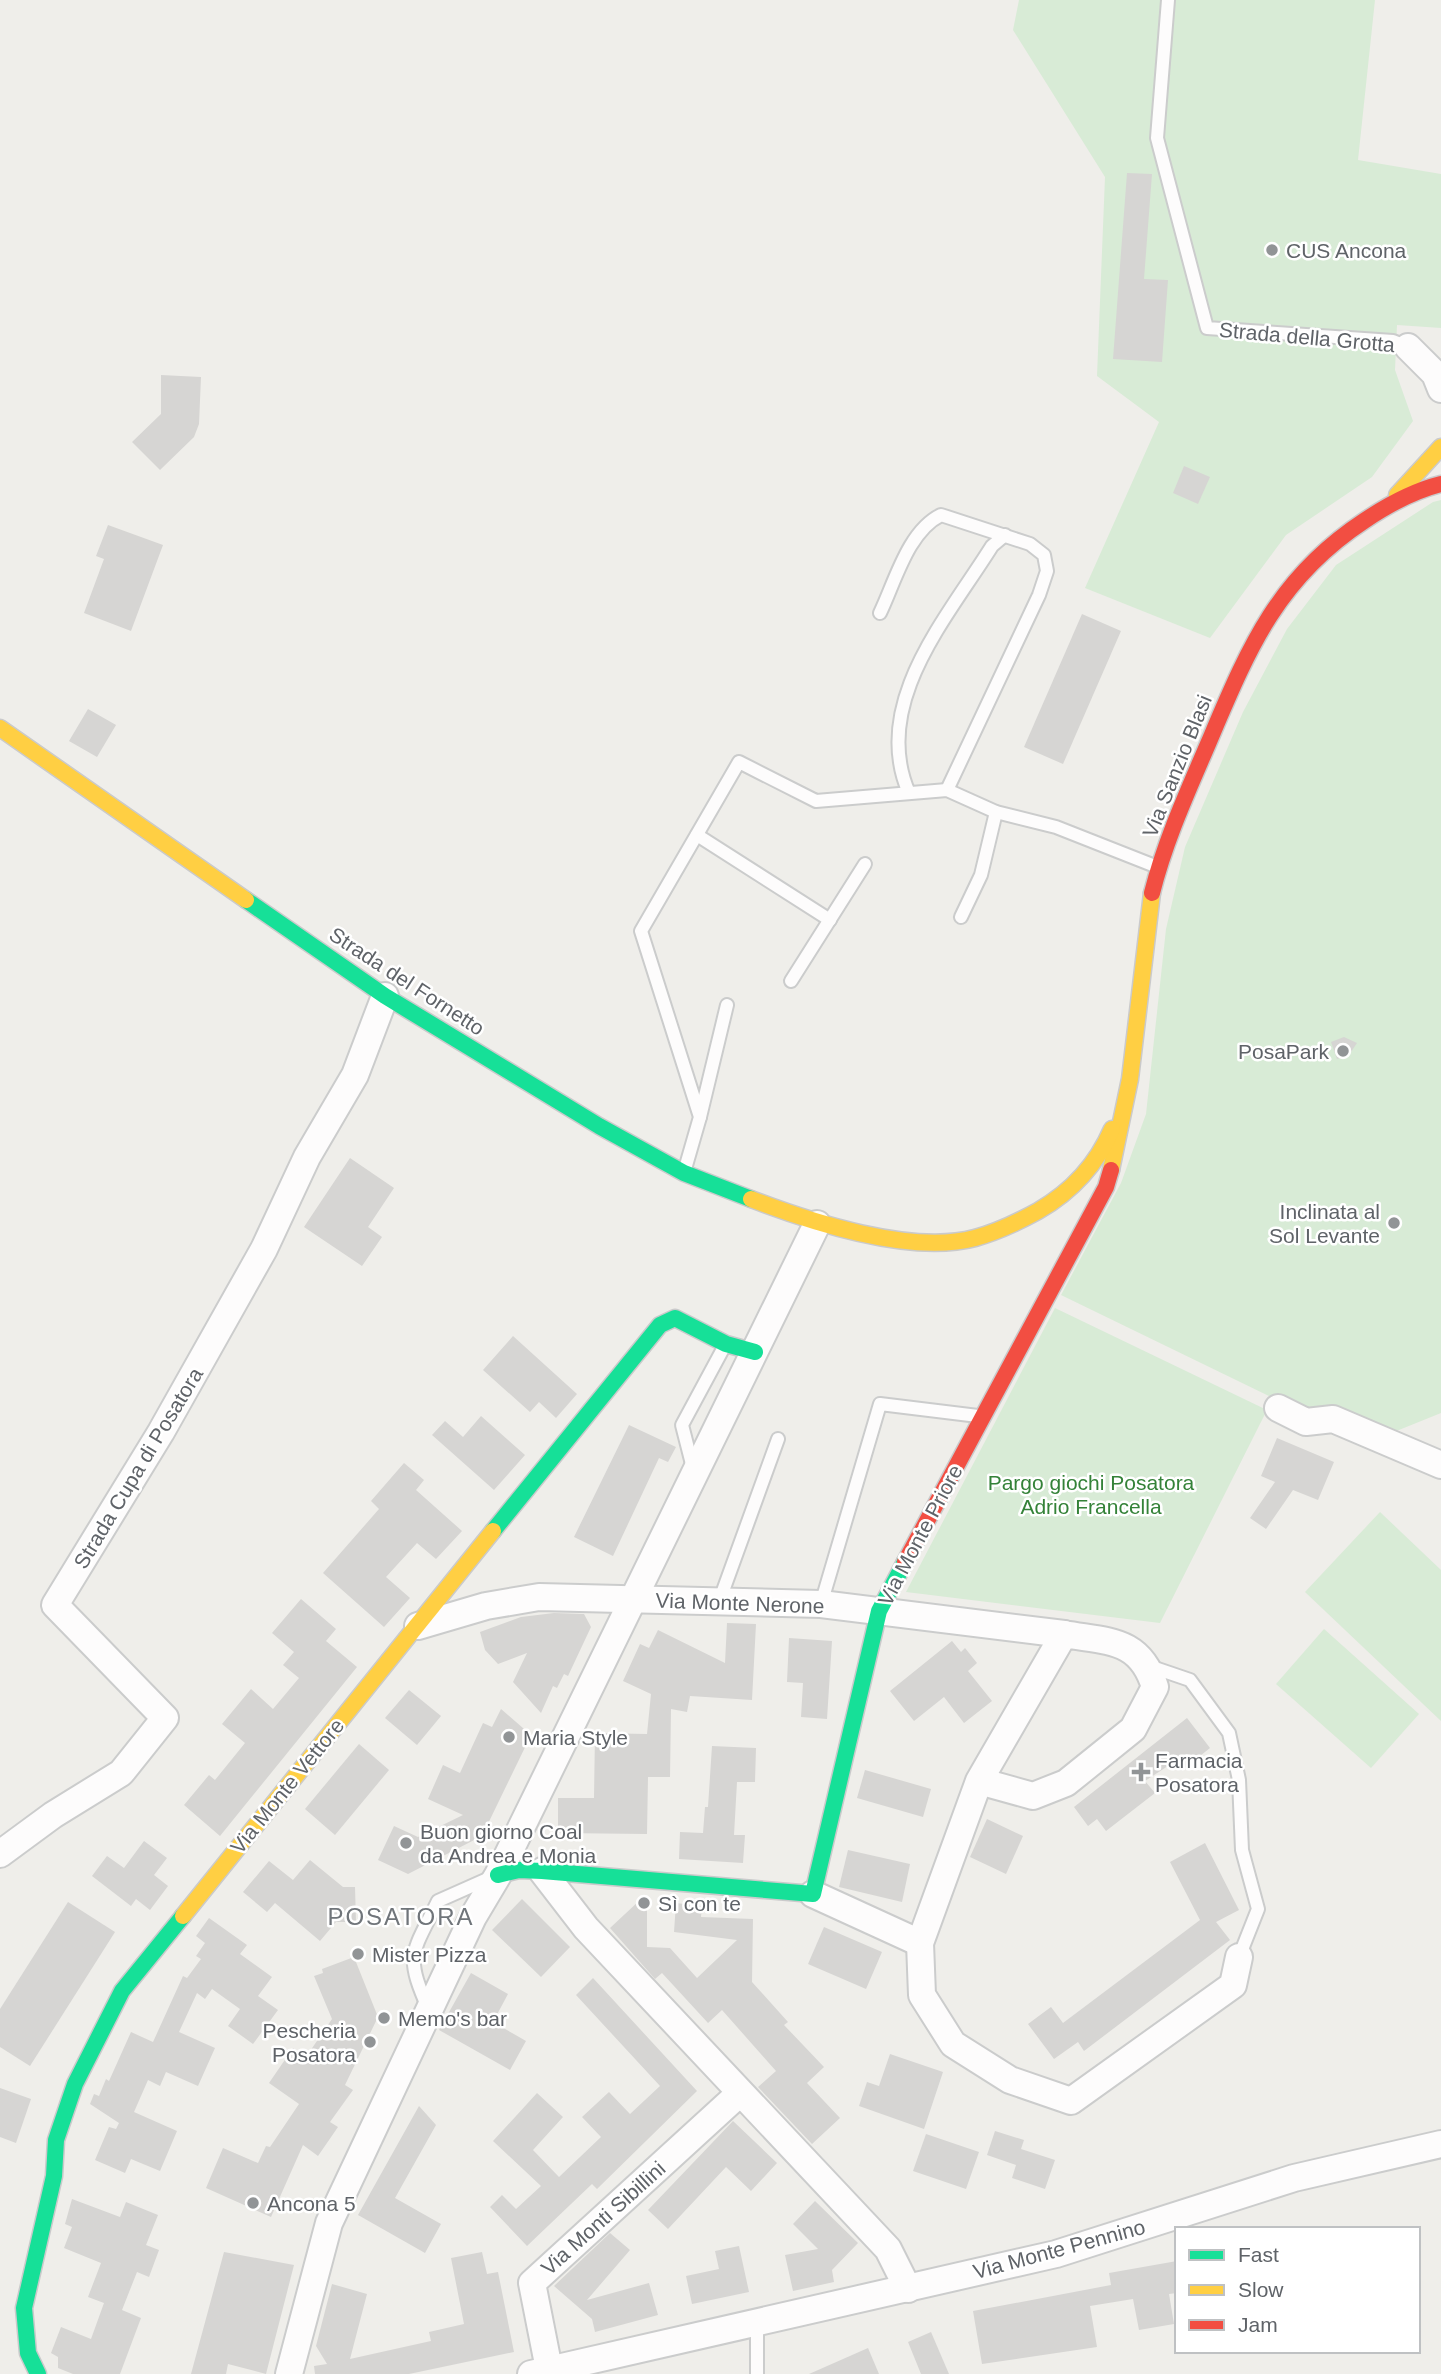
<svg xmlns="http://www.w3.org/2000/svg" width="1441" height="2374" viewBox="0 0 1441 2374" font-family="Arial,sans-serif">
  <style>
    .green { fill: #d8ebd6 }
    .building { fill: #d6d5d3 }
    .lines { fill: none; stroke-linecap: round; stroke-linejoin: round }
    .lane-casing { stroke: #cbcccc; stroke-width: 16 }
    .street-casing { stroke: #cbcccc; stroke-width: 30 }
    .fast-casing { stroke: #cacacb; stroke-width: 19 }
    .slow-casing { stroke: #cacacb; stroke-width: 19 }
    .jam-casing { stroke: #cacacb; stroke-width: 19 }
    .lane { stroke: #fdfcfc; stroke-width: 12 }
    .street { stroke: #fdfcfc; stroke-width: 26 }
    .fast { stroke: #16e098; stroke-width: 16 }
    .slow { stroke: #ffcf43; stroke-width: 16 }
    .jam { stroke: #f24e42; stroke-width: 16 }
    .poi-dot { fill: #919496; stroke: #fff; stroke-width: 2.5 }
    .labels { text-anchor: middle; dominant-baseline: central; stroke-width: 5; stroke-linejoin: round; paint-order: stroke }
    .poi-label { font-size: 21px; fill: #5f6368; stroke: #fff; text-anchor: start }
    .street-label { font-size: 21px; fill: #5f6368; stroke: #fff }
    .park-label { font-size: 21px; fill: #348238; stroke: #fff }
    .quarter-label { font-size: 24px; letter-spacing: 2px; fill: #70757a; stroke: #fff }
  </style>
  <rect width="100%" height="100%" fill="#efeeea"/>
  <g class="green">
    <polygon points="1019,0 1375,0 1358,160 1441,174 1441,328 1397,325 1395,370 1413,421 1372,477 1286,535 1210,638 1085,588 1159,422 1097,376 1105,177 1013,30"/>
    <polygon points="1441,500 1441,1413 1394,1432 1302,1412 1061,1295 1121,1183 1146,1114 1166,929 1185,847 1243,712 1287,629 1336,565 1433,502"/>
    <polygon points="1055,1308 1267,1410 1160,1623 906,1592"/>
    <polygon points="1380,1512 1441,1570 1441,1721 1305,1592"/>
    <polygon points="1324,1629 1419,1714 1371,1768 1276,1684"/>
  </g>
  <g class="building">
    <polygon points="1127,173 1152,174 1144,279 1168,280 1162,362 1113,359"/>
    <polygon points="161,375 201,377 199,424 194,437 160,470 132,442 161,414"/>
    <polygon points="1184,466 1210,477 1198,504 1173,493"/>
    <polygon points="108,525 163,545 131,631 84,613 104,559 96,556"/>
    <polygon points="1082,614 1121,631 1063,764 1024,747"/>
    <polygon points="88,709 116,725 97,757 69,741"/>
    <polygon points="1344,1037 1357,1043 1349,1055 1337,1059 1331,1042"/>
    <polygon points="350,1158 394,1188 368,1227 382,1237 362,1266 304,1227"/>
    <polygon points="513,1336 577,1394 556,1418 539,1402 530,1412 483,1370"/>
    <polygon points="481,1416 525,1455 494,1490 432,1435 445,1421 463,1437"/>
    <polygon points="629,1425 676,1447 668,1462 659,1458 613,1556 574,1537"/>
    <polygon points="1277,1438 1334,1462 1318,1500 1293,1490 1266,1529 1250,1518 1275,1482 1261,1476"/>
    <polygon points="404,1463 424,1480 416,1490 462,1531 436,1559 417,1543 386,1577 410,1598 384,1627 323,1573 379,1509 371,1501"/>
    <polygon points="301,1599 336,1629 326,1641 357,1667 220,1836 184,1805 209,1775 215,1780 245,1743 222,1724 251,1689 273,1709 299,1678 283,1665 294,1652 272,1633"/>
    <polygon points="554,1613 584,1614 591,1627 568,1676 564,1674 557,1688 553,1686 541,1713 513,1682 527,1653 498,1664 485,1650 480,1632 521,1617"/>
    <polygon points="727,1623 756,1624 752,1700 690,1696 687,1712 671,1709 670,1777 648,1777 647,1834 558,1833 558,1798 594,1798 595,1733 647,1734 651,1694 623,1681 640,1644 649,1648 658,1630 725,1663"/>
    <polygon points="789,1638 832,1641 827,1719 801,1717 803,1683 787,1682"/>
    <polygon points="952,1641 961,1652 965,1648 977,1663 968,1671 992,1701 964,1723 944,1697 914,1721 890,1691"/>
    <polygon points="409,1690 441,1716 417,1745 385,1718"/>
    <polygon points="501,1709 531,1735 482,1836 408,1874 378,1860 394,1826 418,1837 463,1815 428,1799 443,1765 460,1773 483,1723 492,1727"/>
    <polygon points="1187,1718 1210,1748 1181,1771 1174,1762 1145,1781 1155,1793 1106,1831 1097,1819 1088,1826 1074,1807"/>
    <polygon points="359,1744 389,1770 335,1835 305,1809"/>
    <polygon points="712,1746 756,1748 755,1782 737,1782 734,1835 745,1835 743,1863 679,1859 680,1832 703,1833 705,1807 708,1807"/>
    <polygon points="865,1770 931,1789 923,1817 857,1798"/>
    <polygon points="987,1819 1023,1836 1006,1874 970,1857"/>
    <polygon points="144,1841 167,1858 154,1875 168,1886 150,1910 136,1899 131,1906 92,1876 107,1856 124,1868"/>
    <polygon points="1205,1843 1239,1910 1216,1922 1230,1940 1084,2051 1078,2042 1054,2059 1028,2024 1051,2007 1063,2023 1200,1920 1170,1862"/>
    <polygon points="848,1850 910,1864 902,1902 839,1887"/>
    <polygon points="310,1860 343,1887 355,1887 356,1922 336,1922 320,1941 275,1903 267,1912 243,1892 269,1861 293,1880"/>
    <polygon points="522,1899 570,1947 541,1977 492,1930"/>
    <polygon points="640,1900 647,1901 647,1947 670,1948 697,1978 737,1940 674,1932 676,1903 702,1906 701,1917 753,1919 752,1982 788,2022 784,2025 824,2067 807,2083 840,2118 812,2144 758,2087 776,2071 722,2010 708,2023 662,1973 655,1979 610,1928"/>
    <polygon points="68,1902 115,1932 30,2066 0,2047 0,2009"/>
    <polygon points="209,1918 247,1945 240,1954 272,1977 258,1996 278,2010 253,2044 228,2026 240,2009 212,1989 205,1999 197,1993 179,2032 215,2048 198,2086 166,2072 160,2086 148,2080 134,2112 177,2131 160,2171 131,2159 125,2173 95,2160 109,2127 116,2129 119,2123 90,2104 94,2094 99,2096 106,2079 109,2081 131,2032 153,2042 183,1976 187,1978 201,1959 196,1956 205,1943 196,1936"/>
    <polygon points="824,1927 882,1952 866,1989 808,1964"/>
    <polygon points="354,1957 378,2017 345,2085 353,2090 330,2122 338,2127 318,2156 303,2145 271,2217 206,2188 223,2148 258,2163 266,2146 270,2147 299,2104 269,2083 293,2048 306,2057 332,2019 314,1976 323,1973 322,1969"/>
    <polygon points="471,1973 508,1994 493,2022 526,2041 510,2070 439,2030"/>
    <polygon points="593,1978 697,2091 597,2189 592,2184 527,2246 490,2207 502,2195 516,2209 541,2186 493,2141 537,2093 563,2117 533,2150 559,2177 601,2137 582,2117 609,2092 630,2114 660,2086 576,1995"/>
    <polygon points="890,2054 943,2072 924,2129 859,2106 867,2082 879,2086"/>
    <polygon points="0,2088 31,2099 16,2143 0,2137"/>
    <polygon points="419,2106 436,2125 395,2198 441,2224 425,2253 358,2215"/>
    <polygon points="733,2121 777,2163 751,2191 726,2167 668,2229 648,2210"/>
    <polygon points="995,2131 1024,2140 1021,2149 1055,2160 1045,2189 1012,2178 1016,2165 987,2155"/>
    <polygon points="926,2134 979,2152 966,2189 913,2171"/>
    <polygon points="72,2199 120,2217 126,2202 158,2215 146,2245 159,2250 149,2277 137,2272 122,2310 141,2318 120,2374 73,2374 58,2368 58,2357 51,2353 61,2327 91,2339 104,2303 88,2297 101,2263 64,2248 72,2227 65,2224"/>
    <polygon points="815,2201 858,2243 832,2270 834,2282 793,2291 785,2255 818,2249 793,2224"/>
    <polygon points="610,2233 630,2250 587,2300 649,2283 658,2315 595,2332 592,2319 554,2286"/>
    <polygon points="739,2246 749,2292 692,2304 686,2276 719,2269 715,2251"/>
    <polygon points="224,2252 294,2265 266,2374 228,2364 226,2374 191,2374"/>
    <polygon points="482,2252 487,2274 498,2272 514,2352 409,2374 315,2374 314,2366 327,2364 316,2346 332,2284 367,2294 350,2359 431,2341 429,2332 464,2324 451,2258"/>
    <polygon points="1177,2261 1177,2293 1169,2294 1174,2324 1139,2330 1133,2299 1090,2306 1097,2347 982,2364 973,2311 1111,2285 1109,2273"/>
    <polygon points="931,2332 949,2374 921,2374 908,2342"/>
    <polygon points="868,2348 879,2374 809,2374"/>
  </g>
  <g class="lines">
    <g class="lane-casing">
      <g id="lane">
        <polyline points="1168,0 1157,138 1207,328 1393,341 1408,347"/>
        <path d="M880,613C895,582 908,531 941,515L1030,544L1044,555L1047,571L1039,595L947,790"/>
        <path d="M909,793C870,704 947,618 992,546L1005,535"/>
        <polyline points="697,835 830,920"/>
        <polyline points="961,917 981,875 996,812"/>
        <polyline points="791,981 865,864"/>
        <polyline points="700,1117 727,1005"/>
        <polyline points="685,1169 700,1117 641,931 739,762 816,801 947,790 996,812 1056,827 1155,866"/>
        <polyline points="693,1468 682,1425 724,1347"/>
        <polyline points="719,1602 778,1439"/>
        <polyline points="821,1604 880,1404 978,1416"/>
        <polyline points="1149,1666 1190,1680 1229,1733 1239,1780 1242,1850 1258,1909 1239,1957"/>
        <path d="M429,2010C404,1954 412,1954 438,1901L492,1877"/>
        <polyline points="757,2325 757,2374"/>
      </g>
    </g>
    <g class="street-casing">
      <g id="street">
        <polyline points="1408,347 1435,374 1441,389"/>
        <polyline points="1278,1408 1306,1422 1333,1419 1441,1465"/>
        <polyline points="418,1626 486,1606 539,1597 821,1604 1064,1634"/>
        <path d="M979,1781L1033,1796L1066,1783L1133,1729L1155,1687C1140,1638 1108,1642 1064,1634L979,1781L920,1943L922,1995L953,2044L1010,2080L1071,2101L1233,1985L1239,1957"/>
        <polyline points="0,1854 53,1815 121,1773 165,1718 55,1605 161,1432 264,1249 307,1157 355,1075 385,996"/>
        <polyline points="542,1871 586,1928 888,2249 908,2289"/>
        <polyline points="813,1894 920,1943"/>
        <polyline points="549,2369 532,2283 740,2093"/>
        <polyline points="289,2374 329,2223 473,1917 498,1875 817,1224"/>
        <polyline points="531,2374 1056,2254 1294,2178 1441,2144"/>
      </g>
    </g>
    <g class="fast-casing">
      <g id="fast">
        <polyline points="246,900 385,996 599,1126 684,1173 751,1199"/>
        <polyline points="493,1531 660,1325 675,1318 726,1344 755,1352"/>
        <polyline points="498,1875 519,1870 542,1871 813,1894 879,1611 905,1562"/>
        <polyline points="38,2374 28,2353 24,2308 54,2176 56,2140 75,2084 122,1991 183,1916"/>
      </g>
    </g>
    <g class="slow-casing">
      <g id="slow">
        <polyline points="1397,495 1441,447"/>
        <polyline points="0,728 246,900"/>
        <polyline points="1111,1170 1130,1079 1152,893"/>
        <path d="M751,1199C811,1222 912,1255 975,1238C997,1232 1018,1222 1038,1211C1071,1192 1097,1164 1112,1129"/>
        <polyline points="183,1916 493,1531"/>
      </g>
    </g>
    <g class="jam-casing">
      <g id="jam">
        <path d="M1152,893C1165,841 1187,793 1208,744C1248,650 1276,579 1364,521C1389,504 1413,491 1441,484"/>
        <polyline points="905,1562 1106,1187 1111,1170"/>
      </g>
    </g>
    <use href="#lane" class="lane"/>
    <use href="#street" class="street"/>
    <use href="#fast" class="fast"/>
    <use href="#slow" class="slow"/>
    <use href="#jam" class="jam"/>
  </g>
  <g class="poi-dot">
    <circle cx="1272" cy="250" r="7"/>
    <circle cx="1343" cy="1051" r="7"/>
    <circle cx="1394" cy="1223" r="7"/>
    <circle cx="509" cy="1737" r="7"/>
    <path d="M1137.5 1761.5h7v7h7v7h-7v7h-7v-7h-7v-7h7z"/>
    <circle cx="406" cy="1843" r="7"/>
    <circle cx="644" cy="1903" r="7"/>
    <circle cx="358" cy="1954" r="7"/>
    <circle cx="384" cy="2018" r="7"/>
    <circle cx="370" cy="2042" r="7"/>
    <circle cx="253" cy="2203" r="7"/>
  </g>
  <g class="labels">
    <g class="poi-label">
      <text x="1286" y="250">CUS Ancona</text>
      <text x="1329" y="1051" text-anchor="end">PosaPark</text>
      <text x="1380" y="1211" text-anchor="end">Inclinata al<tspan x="1380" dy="24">Sol Levante</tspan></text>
      <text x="523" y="1737">Maria Style</text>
      <text x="1155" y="1760">Farmacia<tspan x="1155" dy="24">Posatora</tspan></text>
      <text x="420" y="1831">Buon giorno Coal<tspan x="420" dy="24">da Andrea e Monia</tspan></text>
      <text x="658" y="1903">Sì con te</text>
      <text x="372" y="1954">Mister Pizza</text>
      <text x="398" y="2018">Memo's bar</text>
      <text x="356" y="2030" text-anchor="end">Pescheria<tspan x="356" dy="24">Posatora</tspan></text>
      <text x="267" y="2203">Ancona 5</text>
    </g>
    <g class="street-label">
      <text transform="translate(1307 337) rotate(5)">Strada della Grotta</text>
      <text transform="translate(1177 766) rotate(-68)">Via Sanzio Blasi</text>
      <text transform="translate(407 981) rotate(33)">Strada del Fornetto</text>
      <text transform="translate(138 1468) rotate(-59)">Strada Cupa di Posatora</text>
      <text transform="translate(920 1535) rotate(-62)">Via Monte Priore</text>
      <text transform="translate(740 1603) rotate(2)">Via Monte Nerone</text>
      <text transform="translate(287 1786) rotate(-51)">Via Monte Vettore</text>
      <text transform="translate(603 2218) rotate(-42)">Via Monti Sibillini</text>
      <text transform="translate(1059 2249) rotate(-15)">Via Monte Pennino</text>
    </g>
    <g class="park-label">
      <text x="1091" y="1482">Pargo giochi Posatora<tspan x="1091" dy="24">Adrio Francella</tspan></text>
    </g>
    <g class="quarter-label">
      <text x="401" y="1916">POSATORA</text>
    </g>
  </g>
  <rect x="1175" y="2227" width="245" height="126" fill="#ffffff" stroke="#bfc1c3" stroke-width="2"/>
  <rect x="1189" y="2250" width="35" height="10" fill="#16e098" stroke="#bfc1c3" stroke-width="2"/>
  <text x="1238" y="2262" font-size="21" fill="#5f6368">Fast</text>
  <rect x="1189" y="2285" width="35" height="10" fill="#ffcf43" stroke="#bfc1c3" stroke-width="2"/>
  <text x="1238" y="2297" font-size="21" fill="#5f6368">Slow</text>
  <rect x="1189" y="2320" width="35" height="10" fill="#f24e42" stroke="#bfc1c3" stroke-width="2"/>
  <text x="1238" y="2332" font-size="21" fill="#5f6368">Jam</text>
</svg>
